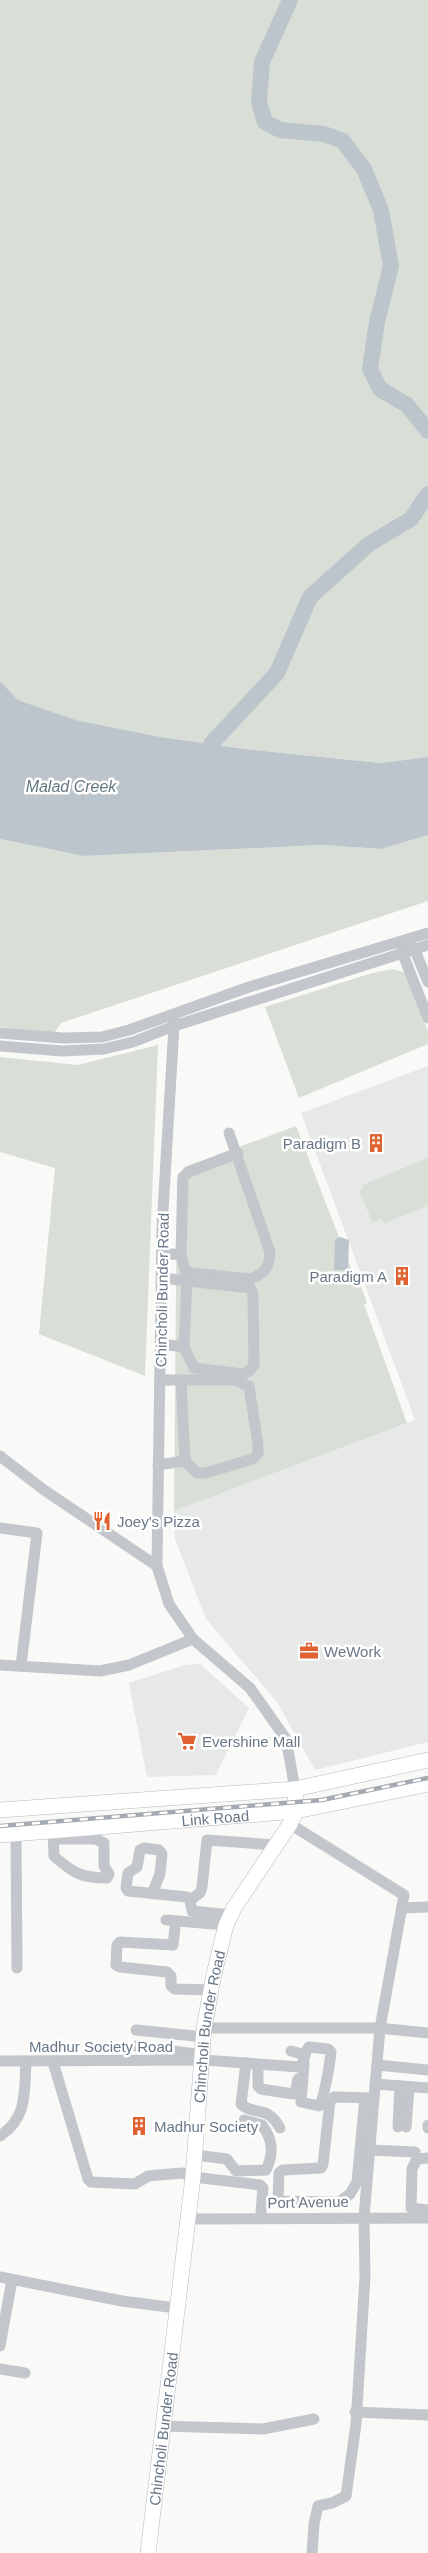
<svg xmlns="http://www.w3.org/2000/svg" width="428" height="2553" viewBox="0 0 428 2553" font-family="Helvetica,sans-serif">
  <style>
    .built { fill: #e7e8e8 }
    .green { fill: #d9ded6 }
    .water { fill: #bbc5cb }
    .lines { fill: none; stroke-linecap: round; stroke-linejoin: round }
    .river { stroke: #bbc5cb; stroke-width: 16 }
    .major-casing { stroke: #b6babe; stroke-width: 16 }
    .minor { stroke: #c3c6ca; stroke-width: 11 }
    .major { stroke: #fff; stroke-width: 15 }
    .rail-casing { stroke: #a4aab0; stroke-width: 4.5 }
    .rail { stroke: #fff; stroke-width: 2.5; stroke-dasharray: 8; stroke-linecap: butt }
    .labels { text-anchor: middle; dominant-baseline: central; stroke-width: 5; stroke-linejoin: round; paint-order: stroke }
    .poi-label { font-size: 15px; fill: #697887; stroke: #fff; text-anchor: start }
    .street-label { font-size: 15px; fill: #697887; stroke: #fff }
    .water-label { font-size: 16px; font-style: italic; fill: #647982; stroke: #fff }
  </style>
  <rect width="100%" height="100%" fill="#f9f9f7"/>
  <g class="built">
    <polygon points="428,1066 428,1742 315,1770 277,1702 206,1619 175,1539 174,1511 415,1420 301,1113"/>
    <polygon points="200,1664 249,1708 216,1775 147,1777 129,1683 185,1665"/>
  </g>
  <g class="green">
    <polygon points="0,0 428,0 428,757 380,763 245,749 161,737 76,720 18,700 0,681"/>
    <polygon points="428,835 428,901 61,1023 54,1033 0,1027 0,839 83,856 322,845 380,849"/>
    <polygon points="393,969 404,972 428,1031 428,1044 299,1098 265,1007 372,973"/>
    <polygon points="158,1045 145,1376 39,1334 55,1168 0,1152 0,1057 78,1065"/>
    <polygon points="296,1126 358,1286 361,1286 367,1303 364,1304 407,1423 174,1511 177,1180 184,1167"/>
    <polygon points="428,1158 428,1206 384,1223 381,1219 373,1223 359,1191 363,1189 362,1185"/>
  </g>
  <g class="water">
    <polygon points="0,681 18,700 76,720 161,737 245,749 380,763 428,757 428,835 381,849 322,845 83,856 0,839"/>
    <polygon points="340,1237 349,1240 348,1270 334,1270 335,1240"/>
  </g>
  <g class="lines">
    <g class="river">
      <polyline points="290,0 262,62 259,102 265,122 280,130 324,134 343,141 364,169 381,210 391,266 377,322 370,369 380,389 407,405 428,431"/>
      <polyline points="211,744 277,673 310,597 369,544 411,519 428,494"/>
    </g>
    <g class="major-casing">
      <g id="major">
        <polyline points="0,1810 295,1789 428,1760"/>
        <path id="s1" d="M0,1835L296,1811L428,1784"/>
        <path id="s2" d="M148,2553L193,2177L204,2028L214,1974L226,1925L234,1908L290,1824L296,1811L295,1789"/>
      </g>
    </g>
    <g class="minor">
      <polyline points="410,945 414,948 428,982"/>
      <polyline points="402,946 402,952 428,1018"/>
      <polyline points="173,1015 174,1026 162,1227 157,1566 169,1604 193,1639 250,1688 286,1739 295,1789"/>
      <polyline points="0,1033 63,1038 102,1037 129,1030 249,987 428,933"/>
      <polyline points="0,1046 62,1051 104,1049 133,1042 174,1026 428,945"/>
      <path d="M162,1253L181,1255L185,1270L192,1273L250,1279C264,1274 270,1267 270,1252L229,1133"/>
      <polyline points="181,1255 183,1177 189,1172 238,1153"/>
      <polyline points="161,1344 184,1347 194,1368 243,1374 249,1371 254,1365 253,1294 250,1288 162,1278"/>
      <polyline points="184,1347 187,1280"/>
      <polyline points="181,1380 185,1461"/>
      <polyline points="0,1456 44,1490 157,1566"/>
      <polyline points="158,1465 185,1461 197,1473 205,1473 253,1459 258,1453 258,1445 249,1386 235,1380 161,1380"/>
      <polyline points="0,1528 37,1533 21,1666"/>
      <polyline points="0,1665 100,1671 129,1665 193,1639"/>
      <polyline points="290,1824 404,1895 380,2028 364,2217 365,2277 356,2424 346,2496 332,2503 318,2506 314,2524 312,2553"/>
      <path d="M53,1831L54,1856C73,1873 81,1878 107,1878L109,1874L104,1866V1843L96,1839L97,1827"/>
      <polyline points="16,1834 17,1968"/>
      <polyline points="53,1839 96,1839"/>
      <polyline points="152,1894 160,1874 162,1854 159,1850 144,1848 140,1850 137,1867 128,1873 126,1888 128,1891 187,1897 190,1900 192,1911 231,1915"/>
      <polyline points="190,1900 200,1893 202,1887 207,1840 276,1845"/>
      <polyline points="402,1908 428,1907"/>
      <polyline points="166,1920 226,1925"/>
      <polyline points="175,1928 173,1945 120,1942 117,1945 116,1965 120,1967 167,1972 171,1976 171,1986 175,1989 211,1990"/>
      <polyline points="204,2028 378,2028 428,2033"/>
      <polyline points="136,2030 204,2037"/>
      <polyline points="136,2046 203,2055"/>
      <polyline points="291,2051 305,2055"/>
      <path d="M0,2061L203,2060L300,2067C306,2061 303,2053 309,2047L328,2049L331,2052C330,2062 324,2100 319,2106L301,2102L304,2064"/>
      <polyline points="53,2062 88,2179 91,2182 135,2184 148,2176 182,2173 193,2177 260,2185 263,2188 261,2212"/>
      <path d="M246,2063L241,2104C253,2116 267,2104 280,2128"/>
      <polyline points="258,2065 258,2086 261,2089 293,2094 295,2093 298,2079"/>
      <polyline points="377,2065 428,2070"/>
      <polyline points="375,2084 428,2088"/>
      <polyline points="365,2098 357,2182 350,2194 339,2202 278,2201 279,2173 283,2170 321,2168 323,2164 330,2101 334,2097 374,2098"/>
      <polyline points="398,2127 400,2086"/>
      <polyline points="406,2127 409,2087"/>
      <polyline points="428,2128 428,2125"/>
      <path d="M0,2136C28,2117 24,2093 26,2062"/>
      <polyline points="370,2150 415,2152"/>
      <path d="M195,2155L227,2159L236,2171L266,2170C274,2153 273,2140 262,2125L244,2120"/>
      <polyline points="428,2158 417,2159 412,2169 411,2208 428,2210"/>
      <polyline points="189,2219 428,2218"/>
      <polyline points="0,2277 122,2301 176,2308"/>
      <polyline points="0,2346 12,2280"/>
      <polyline points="0,2369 25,2373"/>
      <polyline points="355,2412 428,2415"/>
      <polyline points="162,2426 263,2429 314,2419"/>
    </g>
    <use href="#major" class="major"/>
    <g class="rail-casing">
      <polyline id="rail" points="0,1826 322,1800 428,1778"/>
    </g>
    <use href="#rail" class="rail"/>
  </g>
  <defs>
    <g id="building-bare" transform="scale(1.5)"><path d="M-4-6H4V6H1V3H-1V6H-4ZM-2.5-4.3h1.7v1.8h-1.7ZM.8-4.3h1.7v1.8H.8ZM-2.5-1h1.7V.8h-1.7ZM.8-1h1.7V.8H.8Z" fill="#e06230" stroke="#fff" stroke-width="2.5" paint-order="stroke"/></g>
    <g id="restaurant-bare" transform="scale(1.5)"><path d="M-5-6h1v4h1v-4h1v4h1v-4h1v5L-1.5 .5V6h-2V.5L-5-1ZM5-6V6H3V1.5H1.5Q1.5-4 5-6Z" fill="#e06230" stroke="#fff" stroke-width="2.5" paint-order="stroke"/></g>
    <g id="office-bare" transform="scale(1.5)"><path d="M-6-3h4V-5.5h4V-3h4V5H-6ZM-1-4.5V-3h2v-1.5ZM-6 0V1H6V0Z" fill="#e06230" stroke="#fff" stroke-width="2.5" paint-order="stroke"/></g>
    <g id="supermarket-bare" transform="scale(1.5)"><path d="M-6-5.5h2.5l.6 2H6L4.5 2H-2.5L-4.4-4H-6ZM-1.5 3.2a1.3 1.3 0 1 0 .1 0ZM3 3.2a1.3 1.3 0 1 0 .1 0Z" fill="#e06230" stroke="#fff" stroke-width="2.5" paint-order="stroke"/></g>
  </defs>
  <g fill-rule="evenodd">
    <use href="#building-bare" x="376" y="1143"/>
    <use href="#building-bare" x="402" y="1276"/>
    <use href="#restaurant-bare" x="102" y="1521"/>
    <use href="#office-bare" x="309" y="1651"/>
    <use href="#supermarket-bare" x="187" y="1741"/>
    <use href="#building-bare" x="139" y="2126"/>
  </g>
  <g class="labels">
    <g class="poi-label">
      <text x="361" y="1143" text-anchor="end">Paradigm B</text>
      <text x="387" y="1276" text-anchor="end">Paradigm A</text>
      <text x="117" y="1521">Joey's Pizza</text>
      <text x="324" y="1651">WeWork</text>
      <text x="202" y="1741">Evershine Mall</text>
      <text x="154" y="2126">Madhur Society</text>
    </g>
    <g class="street-label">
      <text transform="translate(162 1290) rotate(-89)">Chincholi Bunder Road</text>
      <text stroke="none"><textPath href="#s1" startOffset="216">Link Road</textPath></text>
      <text stroke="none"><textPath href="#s2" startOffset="530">Chincholi Bunder Road</textPath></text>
      <text x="101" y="2046">Madhur Society Road</text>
      <text transform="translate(308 2202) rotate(-1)">Port Avenue</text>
      <text stroke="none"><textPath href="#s2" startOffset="125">Chincholi Bunder Road</textPath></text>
    </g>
    <g class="water-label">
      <text x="71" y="786">Malad Creek</text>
    </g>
  </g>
</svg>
